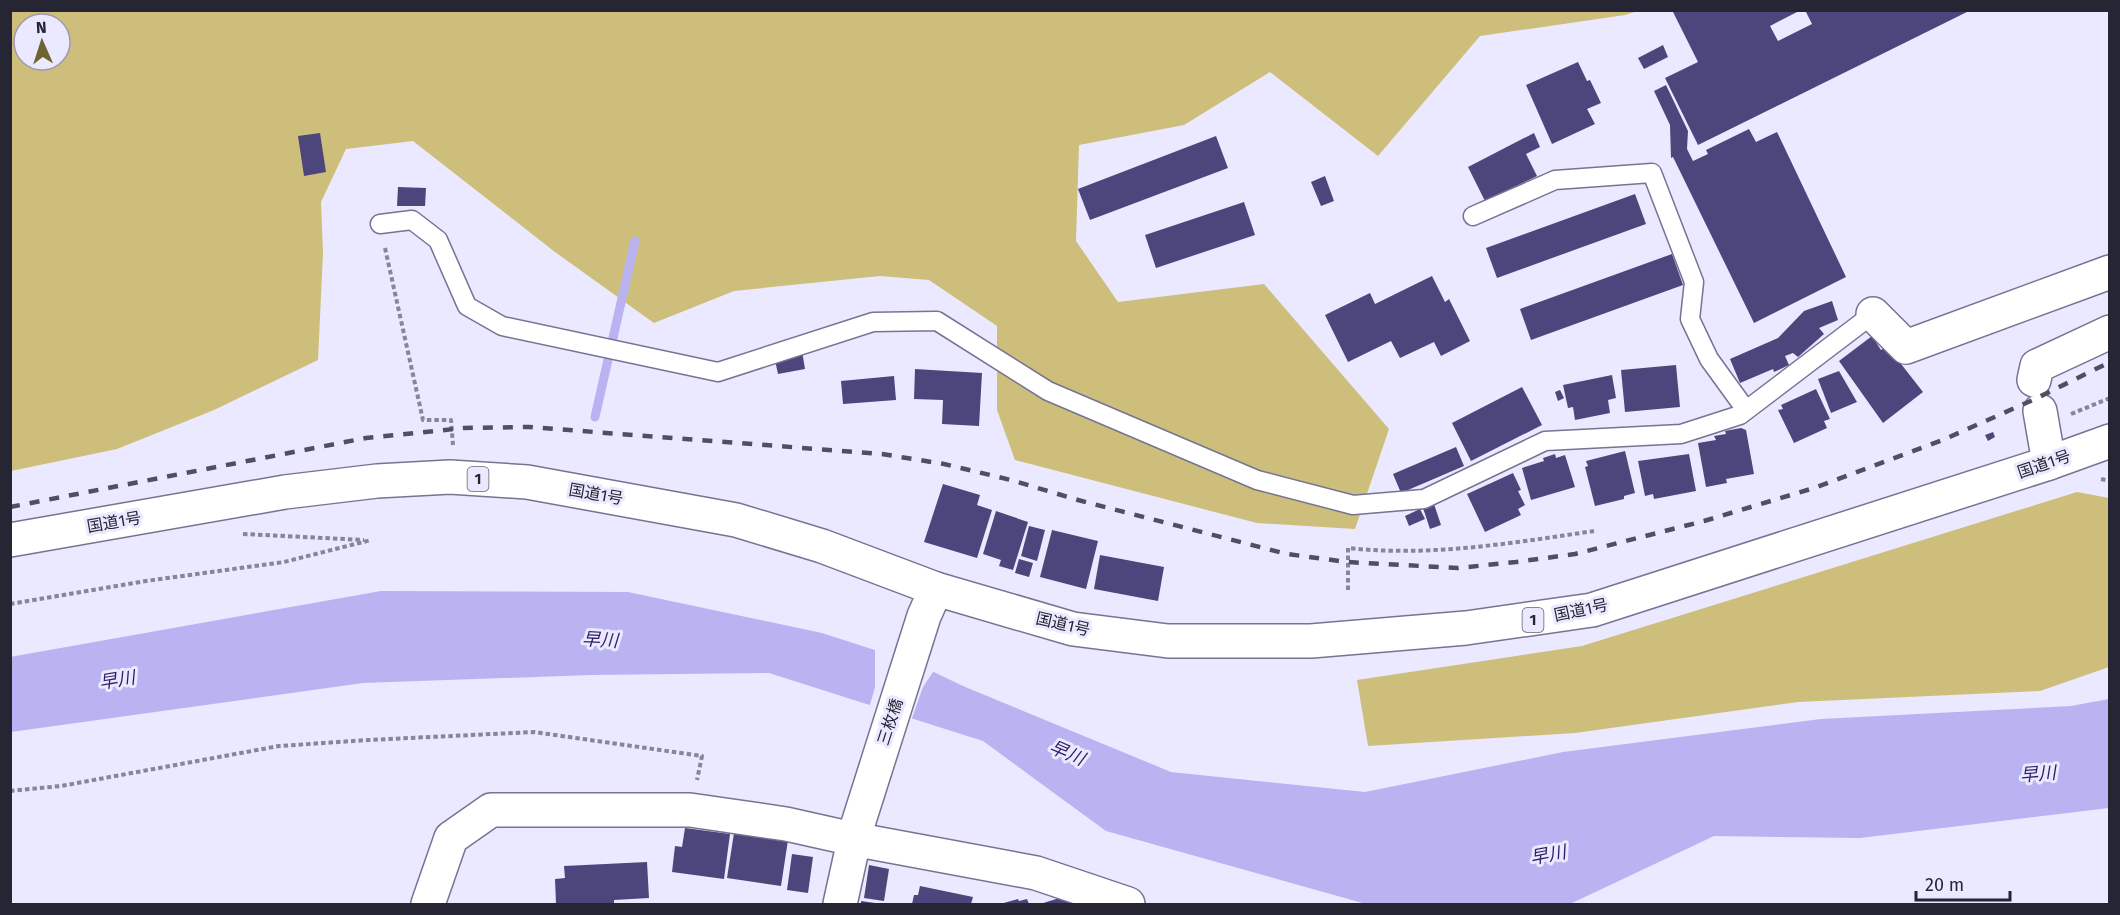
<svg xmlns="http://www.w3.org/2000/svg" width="2120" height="915" viewBox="0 0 2120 915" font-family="'Fira Sans','Noto Sans JP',sans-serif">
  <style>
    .forest { fill: #cebe7b; fill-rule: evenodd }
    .water { fill: #b9b3f2 }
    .pier { fill: #eae9ff }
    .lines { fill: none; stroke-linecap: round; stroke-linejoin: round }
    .stream { stroke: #b9b3f2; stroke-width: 9 }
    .building { fill: #4d467c }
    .lane-casing { stroke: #767393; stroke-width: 21 }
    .street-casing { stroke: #767393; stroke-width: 36 }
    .secondary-casing { stroke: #767393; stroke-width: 36 }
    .highway-casing { stroke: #767393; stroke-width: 36 }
    .path { stroke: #878698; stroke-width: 4; stroke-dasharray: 4.5 3; stroke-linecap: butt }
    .lane { stroke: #fff; stroke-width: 18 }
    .street { stroke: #fff; stroke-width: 33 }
    .secondary { stroke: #fff; stroke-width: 33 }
    .highway { stroke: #fff; stroke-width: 33 }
    .rail { stroke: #504f5f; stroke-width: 4.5; stroke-dasharray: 10 10; stroke-linecap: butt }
    .labels { text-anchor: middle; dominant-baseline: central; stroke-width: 6; stroke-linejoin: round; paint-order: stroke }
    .shield { fill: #eae9ff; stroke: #616070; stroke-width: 1.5 }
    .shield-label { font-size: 15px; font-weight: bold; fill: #262533 }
    .street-label { font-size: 16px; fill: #262533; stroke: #eae9ff }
    .water-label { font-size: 18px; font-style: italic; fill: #2f1d65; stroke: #eae9ff }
  </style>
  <rect width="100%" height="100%" fill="#eae9ff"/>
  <g class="forest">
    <path d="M10,11H1638L1625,15L1480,36L1378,156L1270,72L1184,125L1079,145L1076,241L1118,302L1264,284L1389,429L1355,529L1257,523L1015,460L997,410V326L929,280L880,276L734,291L654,323L555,252L413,141L346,149L321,202L323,253L318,360L214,410L117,449L11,471ZM24,24H60V60H24Z"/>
    <polygon points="2077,492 2109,498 2109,667 2040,691 1798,702 1575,733 1368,746 1357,680 1582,646"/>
  </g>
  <polygon class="water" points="381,591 628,592 822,633 915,663 963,686 1171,772 1365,792 1563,752 1821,719 2071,706 2109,699 2109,808 1860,838 1714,836 1570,904 1366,904 1106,831 983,741 769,673 591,675 363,683 11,732 10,657"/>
  <polygon class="pier" points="875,647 916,660 935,669 923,687 911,721 869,708 875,687"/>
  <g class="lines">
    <polyline class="stream" points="595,417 635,241"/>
  </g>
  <g class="building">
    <polygon points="1677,10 1801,10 1770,26 1778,41 1812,24 1805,10 1971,10 1698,145 1665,78 1698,62 1673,12"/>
    <polygon points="1663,45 1668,57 1644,69 1638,58"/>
    <polygon points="1578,62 1587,81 1590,80 1601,103 1587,109 1595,124 1552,144 1526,85"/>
    <polygon points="1666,85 1688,131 1687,149 1693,161 1708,154 1706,150 1749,129 1756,142 1777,132 1846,277 1754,323 1673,157 1671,158 1670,125 1654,91"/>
    <polygon points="320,133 326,172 304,176 298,136"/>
    <polygon points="1534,133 1540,147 1526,154 1537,176 1485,201 1468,167"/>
    <polygon points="1216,136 1228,168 1090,220 1078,189"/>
    <polygon points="1325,176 1334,201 1321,206 1311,182"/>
    <polygon points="398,187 426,188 425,206 397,206"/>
    <polygon points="1635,194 1646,224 1497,278 1486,248"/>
    <polygon points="1244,202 1255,235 1156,268 1145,235"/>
    <polygon points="1672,254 1683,285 1531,340 1520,309"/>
    <polygon points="1432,276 1445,302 1449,299 1470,341 1441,356 1434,342 1400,358 1391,341 1348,362 1325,315 1370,293 1375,304"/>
    <polygon points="1832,301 1838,320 1819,328 1824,334 1798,357 1793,353 1785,356 1789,365 1774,372 1773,369 1740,383 1730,359 1778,338 1804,311"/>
    <polygon points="1872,336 1881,350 1887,346 1923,392 1883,423 1839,361"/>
    <polygon points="802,351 805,369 778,374 774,356"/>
    <polygon points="1676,365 1680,407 1625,412 1621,370"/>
    <polygon points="915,369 982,373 979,426 942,424 943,400 914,399"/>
    <polygon points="1839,371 1857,402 1831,413 1818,379"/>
    <polygon points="1612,375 1616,398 1608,400 1610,413 1575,420 1573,407 1568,408 1563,385"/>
    <polygon points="894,376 896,400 843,404 841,381"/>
    <polygon points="1522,387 1542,425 1471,461 1452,423"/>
    <polygon points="1816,389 1830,419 1824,421 1827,428 1794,443 1778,410 1783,409 1781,405"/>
    <polygon points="1560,390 1564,398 1558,401 1555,392"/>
    <polygon points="1741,428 1746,430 1754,474 1726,479 1727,483 1706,487 1698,443 1716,440 1714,436 1726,434 1725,431"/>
    <polygon points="1993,432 1995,437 1988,441 1985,435"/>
    <polygon points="1456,447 1464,466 1401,493 1393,474"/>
    <polygon points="1625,451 1635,493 1624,496 1624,499 1595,506 1585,467 1588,466 1586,461"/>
    <polygon points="1555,454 1556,458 1565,455 1575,487 1531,500 1522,468 1544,461 1543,458"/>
    <polygon points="1689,454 1696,491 1654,499 1653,494 1645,496 1638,461"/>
    <polygon points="1513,473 1521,490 1518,491 1525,505 1518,509 1521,515 1485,532 1467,494"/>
    <polygon points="943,484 980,495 977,505 992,510 977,558 924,542"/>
    <polygon points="1434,504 1441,525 1430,529 1423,508"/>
    <polygon points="1420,509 1425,519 1409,526 1405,516"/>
    <polygon points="996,511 1028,522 1013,570 999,566 1001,560 983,554"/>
    <polygon points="1029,526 1045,530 1037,561 1021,556"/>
    <polygon points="1052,530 1098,541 1086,589 1040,577"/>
    <polygon points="1100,555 1164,567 1158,601 1094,589"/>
    <polygon points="1019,559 1033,563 1029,577 1015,573"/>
    <polygon points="685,828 730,834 724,879 672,872 675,846 682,847"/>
    <polygon points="734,833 788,840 781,886 727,878"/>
    <polygon points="792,854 813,857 808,893 787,890"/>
    <polygon points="647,862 649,898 614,900 614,904 556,904 555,879 565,878 564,866"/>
    <polygon points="869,865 889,869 884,901 864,898"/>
    <polygon points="920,886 973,897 971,904 912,904 914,895 918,895"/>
    <polygon points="1066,896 1072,899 1074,904 1040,904"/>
    <polygon points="1018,899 1019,901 1027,899 1029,904 1000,904"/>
    <polygon points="861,901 875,903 875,904 861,904"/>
  </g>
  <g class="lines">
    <g class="lane-casing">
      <g id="lane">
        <polyline points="1473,216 1555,180 1652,173 1694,282 1690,319 1709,359 1746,410"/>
        <polyline points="380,224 412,220 438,240 467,306 502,326 718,372 873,322 937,321 1048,391 1257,480 1353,505 1424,499 1545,441 1681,434 1740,415 1873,314"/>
      </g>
    </g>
    <g class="street-casing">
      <g id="street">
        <polyline points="1873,314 1906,347 2110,272"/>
        <polyline points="2034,380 2037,366 2110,332"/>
        <polyline points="2040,411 2049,463"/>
        <polyline points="428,904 451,838 491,810 690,810 786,824 853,839 1036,873 1128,904"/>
      </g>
    </g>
    <g class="secondary-casing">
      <polyline id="secondary" points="840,904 857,827 924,616 936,589"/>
    </g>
    <g class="highway-casing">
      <polyline id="highway" points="10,540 285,492 377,481 450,477 527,482 736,520 822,546 936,589 1073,629 1168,641 1311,641 1466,628 1592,610 2049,463 2110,441"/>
    </g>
    <g class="path">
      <polyline points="385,248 423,420 451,420 453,445"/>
      <polyline points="2071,414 2110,398"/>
      <polyline points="2101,479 2110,481"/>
      <polyline points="243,534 364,540"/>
      <path d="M1348,590V548C1430,557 1512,543 1594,531"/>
      <polyline points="10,604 146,581 284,562 371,540"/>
      <polyline points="10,791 61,786 279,746 368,740 534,732 702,756 697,780"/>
    </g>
    <use href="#lane" class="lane"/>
    <use href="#street" class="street"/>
    <use href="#secondary" class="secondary"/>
    <use href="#highway" class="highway"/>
    <polyline class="rail" points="10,507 366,438 464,428 529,427 882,454 944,464 1011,480 1078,500 1287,554 1347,562 1458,568 1516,562 1575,554 1704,521 1814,488 1945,439 2035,399 2110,362"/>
  </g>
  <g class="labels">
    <g class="shield">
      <rect x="467.5" y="467" width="21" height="24" rx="4.5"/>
      <rect x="1522.5" y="608" width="21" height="24" rx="4.5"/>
    </g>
    <g class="shield-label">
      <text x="478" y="479">1</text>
      <text x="1533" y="620">1</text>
    </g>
    <g class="street-label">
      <text transform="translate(2044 464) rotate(-19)">国道1号</text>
      <text transform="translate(596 494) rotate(10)">国道1号</text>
      <text transform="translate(114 522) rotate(-10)">国道1号</text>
      <text transform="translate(1581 610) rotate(-12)">国道1号</text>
      <text transform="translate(1063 624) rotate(13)">国道1号</text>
      <text transform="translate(890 722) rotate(-72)">三枚橋</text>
    </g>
    <g class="water-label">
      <text transform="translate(600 640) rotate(3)">早川</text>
      <text transform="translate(117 680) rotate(-9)">早川</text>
      <text transform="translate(1067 753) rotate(23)">早川</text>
      <text transform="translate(2038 774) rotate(-5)">早川</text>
      <text transform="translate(1548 855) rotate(-11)">早川</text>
    </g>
  </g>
  <rect width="2120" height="915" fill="none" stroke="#262533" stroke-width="24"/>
  <g transform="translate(42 42) rotate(357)"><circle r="28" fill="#eae9ff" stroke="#9c9bad" stroke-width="1.5"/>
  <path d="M0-4.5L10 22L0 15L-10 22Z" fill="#6f6330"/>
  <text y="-9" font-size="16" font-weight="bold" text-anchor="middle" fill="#262533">N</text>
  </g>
  <path d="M1916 891v9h94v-9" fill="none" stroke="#262533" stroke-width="3"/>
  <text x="1925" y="891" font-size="18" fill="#262533" stroke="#eae9ff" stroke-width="4.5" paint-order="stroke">20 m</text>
</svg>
